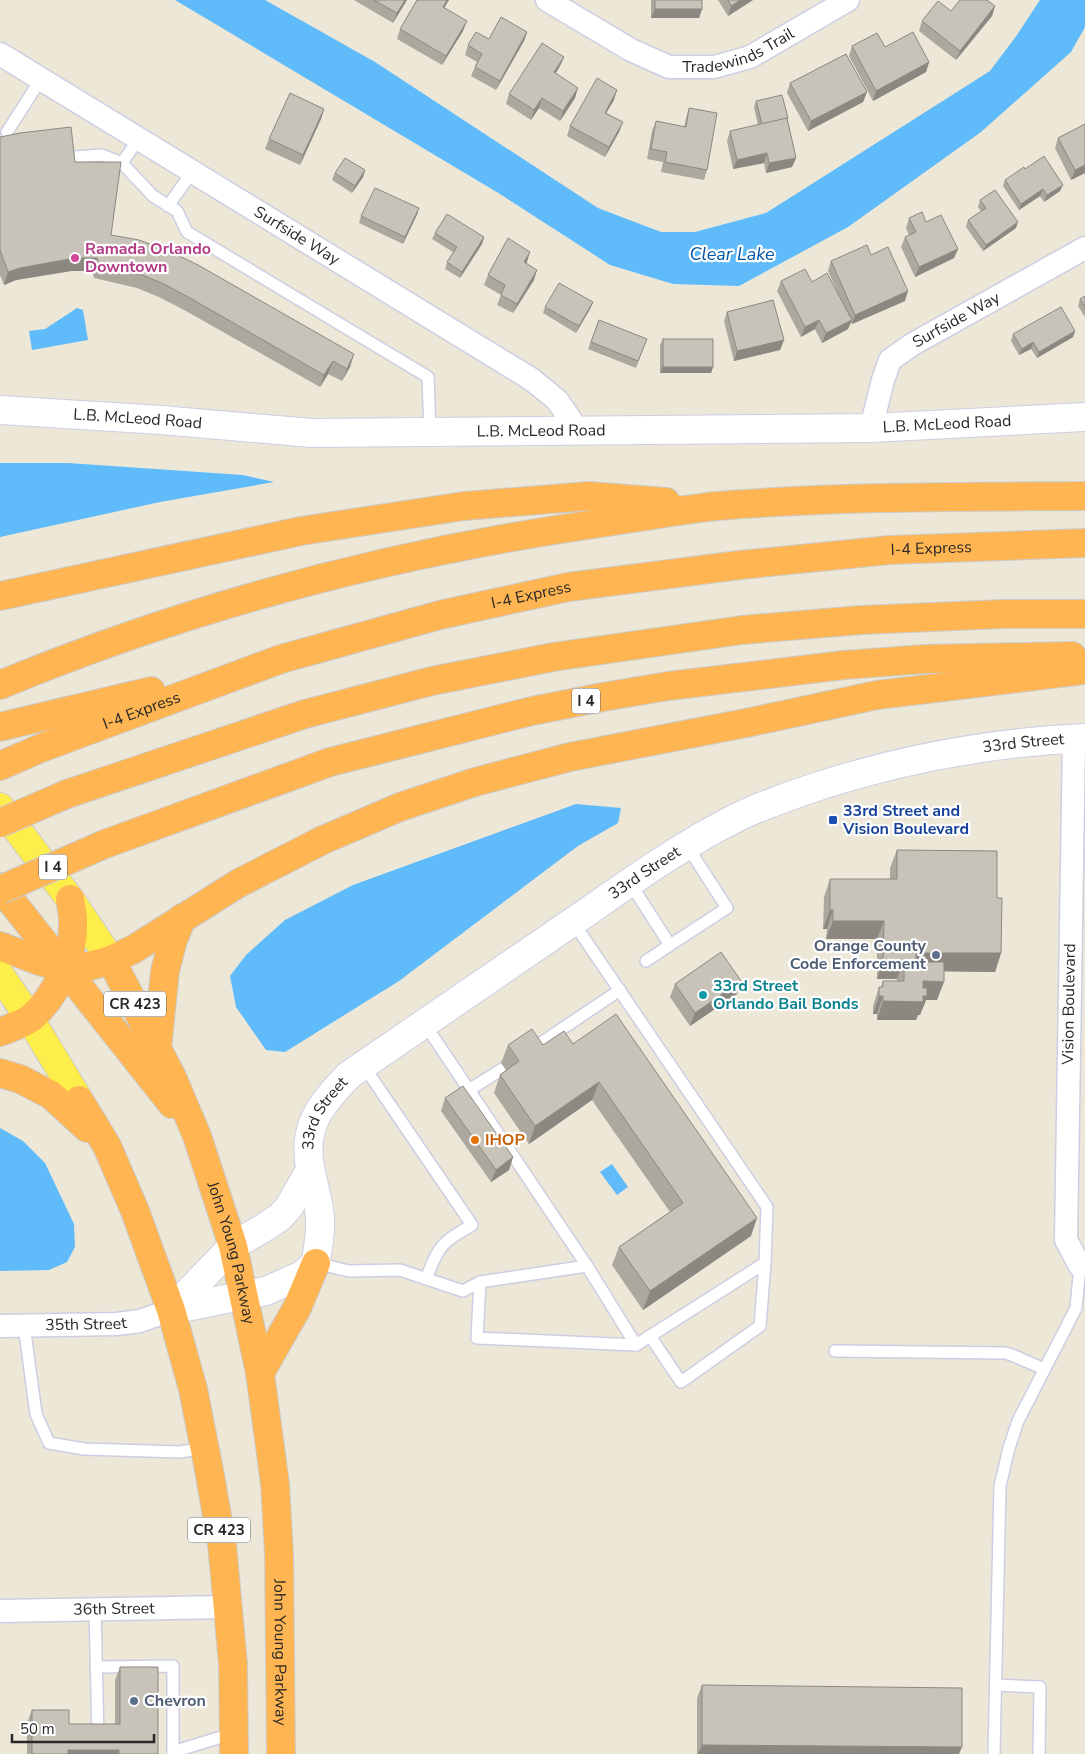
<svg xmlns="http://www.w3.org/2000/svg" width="1085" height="1754" viewBox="0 0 1085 1754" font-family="'Nunito Sans',sans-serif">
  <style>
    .water { fill: #5fbbfa }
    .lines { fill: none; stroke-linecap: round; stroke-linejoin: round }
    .lane-casing { stroke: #cdcee3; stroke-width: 14 }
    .street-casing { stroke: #cdcee3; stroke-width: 25 }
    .secondary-casing { stroke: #cdcee3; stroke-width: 30 }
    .primary-casing { stroke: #cbcbcb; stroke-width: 30 }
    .highway-casing { stroke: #cbcbcb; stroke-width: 30 }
    .lane { stroke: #fff; stroke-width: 11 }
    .street { stroke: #fff; stroke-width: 22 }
    .secondary { stroke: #fff; stroke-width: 28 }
    .primary { stroke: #feee4b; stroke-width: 28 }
    .highway { stroke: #ffb551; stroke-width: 28 }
    .highway-bridge-casing { stroke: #cbcbcb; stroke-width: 30; stroke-linecap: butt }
    .highway-bridge { stroke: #ffb551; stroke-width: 28 }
    .wall { fill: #aca89e }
    .shaded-wall { fill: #8c8881 }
    .building { fill: #c8c3b8; stroke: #8c8881 }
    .hotel-dot { fill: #d1479c; stroke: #fff; stroke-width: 2 }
    .transit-dot { fill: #1a4fb4; stroke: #fff; stroke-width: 2 }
    .service-dot { fill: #5c6f8a; stroke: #fff; stroke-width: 2 }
    .culture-dot { fill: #0f9aa8; stroke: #fff; stroke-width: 2 }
    .food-dot { fill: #e8710a; stroke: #fff; stroke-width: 2 }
    .labels { text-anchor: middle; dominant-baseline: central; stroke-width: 4.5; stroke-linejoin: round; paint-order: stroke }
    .shield { fill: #fff; stroke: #686868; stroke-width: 1 }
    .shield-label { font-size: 15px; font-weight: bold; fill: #282828 }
    .street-label { font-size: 16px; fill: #282828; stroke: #fff }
    .hotel-label { font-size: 16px; font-weight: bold; fill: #b23c85; stroke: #fff; text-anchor: start }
    .transit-label { font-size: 16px; font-weight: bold; fill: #164399; stroke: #fff; text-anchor: start }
    .service-label { font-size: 16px; font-weight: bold; fill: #4e5e75; stroke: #fff; text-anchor: end }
    .culture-label { font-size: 16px; font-weight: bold; fill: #0d838f; stroke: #fff; text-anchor: start }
    .food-label { font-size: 16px; font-weight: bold; fill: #c56008; stroke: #fff; text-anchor: start }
    .water-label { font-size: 18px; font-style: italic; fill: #0054a5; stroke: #fff }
  </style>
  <rect width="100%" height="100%" fill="#ede7d8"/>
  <g class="water">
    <polygon points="175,0 265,0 375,62 598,208 661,232 695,232 766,213 990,71 1017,35 1040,0 1085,0 1085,27 1071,52 981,132 848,227 739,286 673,284 610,265 500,194"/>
    <polygon points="77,308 83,310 88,340 32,350 29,331 45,329"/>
    <polygon points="0,463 68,463 243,475 274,482 160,502 0,537"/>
    <polygon points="576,804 621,808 618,823 578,846 399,981 285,1052 266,1050 236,1007 230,976 246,955 285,920 353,885"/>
    <polygon points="0,1128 23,1141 45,1163 74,1224 75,1247 67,1262 49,1270 0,1271"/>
    <polygon points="612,1164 628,1187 617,1195 600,1172"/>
  </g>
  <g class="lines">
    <g class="lane-casing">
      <g id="lane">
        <polyline points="7,132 41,79"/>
        <polyline points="74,157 102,155 122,163 153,196 177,211 187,232 428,377 430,432"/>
        <polyline points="122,163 139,138"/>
        <polyline points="168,206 193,171"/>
        <polyline points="630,883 670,945 727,908 687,846"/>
        <polyline points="573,922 767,1207 765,1263 636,1345 587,1266"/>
        <polyline points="646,961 670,945"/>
        <polyline points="529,1051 620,990"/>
        <path d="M363,1065L472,1225C440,1244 440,1244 426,1279"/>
        <polyline points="469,1090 504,1068"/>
        <polyline points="316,1263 349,1271 400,1270 463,1291 480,1282 587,1266 424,1023"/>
        <polyline points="480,1282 477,1338 636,1345"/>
        <polyline points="24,1325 36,1414 49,1443 84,1449 180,1452 205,1448"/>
        <polyline points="650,1336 681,1382 760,1326 765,1263"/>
        <polyline points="835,1351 1005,1353 1012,1355 1044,1369"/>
        <polyline points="95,1609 98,1737"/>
        <polyline points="96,1667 173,1666 173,1754"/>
        <polyline points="997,1685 1040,1687 1039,1754"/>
        <polyline points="173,1752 234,1733"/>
        <polyline points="994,1754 1000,1486 1009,1448 1018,1421 1076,1308 1080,1266"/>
      </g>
    </g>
    <g class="street-casing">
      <g id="street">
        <path id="s1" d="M547,0L631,50L669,67H714L750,57L848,0"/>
        <path id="s2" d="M0,54L531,379L557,400L579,432"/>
        <path id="s3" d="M871,428L883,380L890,360L913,344L1085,248"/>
        <polyline points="1074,738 1066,1240 1080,1266"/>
        <path id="s4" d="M0,1326L117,1324L140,1321L171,1310"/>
        <path id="s5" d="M0,1611L229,1607"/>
      </g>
    </g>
    <g class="secondary-casing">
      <g id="secondary">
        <path id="s6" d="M0,410L161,420L312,433L871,428L1085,417"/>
        <path id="s7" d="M171,1310L266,1291L302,1275L316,1263C317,1249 321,1235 320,1221C320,1204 314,1188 311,1172C301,1127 320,1105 349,1075C423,1024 497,973 571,923C625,886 678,847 736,818C764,804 795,794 825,784C911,757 995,742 1085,738"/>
        <polyline points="171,1310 233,1246 265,1227 280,1217 289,1207 310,1170"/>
      </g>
    </g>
    <g class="primary-casing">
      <g id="primary">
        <polyline points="0,807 70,899 111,960"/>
        <polyline points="0,975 30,1019 79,1100"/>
      </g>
    </g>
    <g class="highway-casing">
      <g id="highway">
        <polyline points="0,596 301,531 464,506 589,496 666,502"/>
        <path d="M0,685C191,606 397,552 601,523C640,517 679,510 717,506C839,496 962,497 1085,496"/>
        <polyline points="0,727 151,691"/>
        <path id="s8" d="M0,766L41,748L281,659L440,615L568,587L740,565L890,550L1085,543"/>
        <polyline points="67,794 305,714 432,681 553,657 742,630 861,620 1004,614 1085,614"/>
        <polyline points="105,844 330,762 532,711 603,697 668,686 844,665 925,659 1072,656"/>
        <polyline points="0,887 172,1104"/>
        <polyline points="0,946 39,961 64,968 90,966 111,960 134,949 239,883 323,840 400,807 475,782 570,757 746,723 877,695 1085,670"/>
        <path id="s9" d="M111,960L172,1077L197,1136L233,1246L260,1373L275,1484L279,1553L281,1754"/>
        <path d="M0,1032C10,1028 23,1024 31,1018C57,996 74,955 73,922C73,914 71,906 70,899"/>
        <polyline points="157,1049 165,971 173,940 182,918"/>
        <polyline points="0,1073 20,1079 51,1095 87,1128"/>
        <polyline points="79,1100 107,1146 135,1211 171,1310 193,1389 209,1470 222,1544 233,1664 234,1754"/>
        <polyline points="260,1373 297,1308 316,1263"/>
      </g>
    </g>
    <use href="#lane" class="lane"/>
    <use href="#street" class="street"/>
    <use href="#secondary" class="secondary"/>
    <use href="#primary" class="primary"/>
    <use href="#highway" class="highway"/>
    <g class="highway-bridge-casing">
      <g id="highway-bridge">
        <polyline points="0,823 67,794"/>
        <polyline points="0,890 105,844"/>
      </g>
    </g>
    <use href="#highway-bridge" class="highway-bridge"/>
  </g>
  <g class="wall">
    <polygon points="354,0 407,0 393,23"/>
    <polygon points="417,0 449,0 444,8 463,31 442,65 397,39 400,29"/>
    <polygon points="651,0 702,0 702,9 699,18 651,18"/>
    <polygon points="718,0 753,0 728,16"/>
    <polygon points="995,6 992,16 956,60 919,31 922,21 951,11"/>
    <polygon points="527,32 524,41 496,90 471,76 477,62 465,55 468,45 489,39"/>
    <polygon points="852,46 885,47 929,62 926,72 873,101 849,56"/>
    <polygon points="564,57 560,66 556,73 575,98 560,121 539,108 531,120 506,104 509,94"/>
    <polygon points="790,83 867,92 863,102 808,131 787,93"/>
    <polygon points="614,100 606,113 623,122 619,132 605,157 567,136 570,126"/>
    <polygon points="756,101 787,119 796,158 792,167 766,173 764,163 733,169 727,141 730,131 758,125 754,107"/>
    <polygon points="689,108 707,170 704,180 661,172 663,162 647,159 652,131 656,121 684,127 686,118"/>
    <polygon points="324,109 321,119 300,165 265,149 269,139"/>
    <polygon points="0,137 75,162 111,235 350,367 342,381 328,374 320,387 186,311 159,297 137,288 94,278 92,271 71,271 16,280 4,285 0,275"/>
    <polygon points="1058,138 1085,173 1071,180 1055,148"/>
    <polygon points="1025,169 1060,191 1044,202 1040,196 1019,210 1003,186 1005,180"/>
    <polygon points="365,170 363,177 352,193 332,180 335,173"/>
    <polygon points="980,200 1016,228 983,251 966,227 968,220 981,211 978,207"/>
    <polygon points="419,208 403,244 359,223 361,216"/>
    <polygon points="909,218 926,222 958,249 954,258 915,277 901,247 905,237 909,235 906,228"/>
    <polygon points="435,233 484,237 482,244 460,278 445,269 447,262 453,252 432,239"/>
    <polygon points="871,255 905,301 852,324 851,322 848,329 822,343 815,329 801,337 777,291 781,281 812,282 838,293 828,271 831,261"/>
    <polygon points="527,262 526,263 534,280 513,313 497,305 501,295 484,285 488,275"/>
    <polygon points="1085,296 1085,317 1078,306 1080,299"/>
    <polygon points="593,302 590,309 576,333 543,313 545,307"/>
    <polygon points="727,312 784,340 780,350 734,361 724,321"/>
    <polygon points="599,320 647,339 636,368 588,349"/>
    <polygon points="1075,331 1073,337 1037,358 1031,349 1019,355 1011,341 1013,334"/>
    <polygon points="663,339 713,367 711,373 660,373 660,345"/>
    <polygon points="897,850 997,898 1001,953 995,972 944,971 937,1000 926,1000 920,1015 918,1015 916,1020 877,1020 877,1014 873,1014 873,1006 879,987 881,987 883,981 897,981 897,979 877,979 877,939 826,939 827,929 823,929 824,897 830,879 890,879 890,868"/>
    <polygon points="741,981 737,994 690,1026 670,997 675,984"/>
    <polygon points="573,1044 751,1236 643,1310 612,1265 619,1247 670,1212 592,1100 529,1144 494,1093 500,1075 506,1070 501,1063 508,1045"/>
    <polygon points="445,1098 513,1157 509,1170 491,1182 441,1111"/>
    <polygon points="120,1667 158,1754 27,1754 27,1723 32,1710 69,1724 115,1724 115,1680"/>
    <polygon points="702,1685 959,1754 697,1754 697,1698"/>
  </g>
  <g class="shaded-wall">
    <polygon points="405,0 407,0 393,23 397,13"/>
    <polygon points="447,0 449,0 439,16 443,7"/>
    <polygon points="741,0 753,0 728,16 731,6"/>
    <polygon points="995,6 992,16 956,60 960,51"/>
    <polygon points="655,9 702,9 699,18 651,18"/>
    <polygon points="467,21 463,31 442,65 446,56"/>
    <polygon points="527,32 524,41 496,90 500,81"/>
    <polygon points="564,57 560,66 550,82 554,72"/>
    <polygon points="929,62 926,72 873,101 876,91"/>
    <polygon points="578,88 575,98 560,121 563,111"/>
    <polygon points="617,90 614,100 601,122 605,113"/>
    <polygon points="867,92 863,102 808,131 811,121"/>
    <polygon points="542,98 539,108 531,120 534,110"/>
    <polygon points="324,109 321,119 300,165 303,155"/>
    <polygon points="623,122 619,132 605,157 609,147"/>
    <polygon points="767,153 764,163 733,169 737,160"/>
    <polygon points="796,158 792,167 766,173 769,163"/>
    <polygon points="1085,165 1085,173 1071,180 1075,170"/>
    <polygon points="365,170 363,177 352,193 355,186"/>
    <polygon points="1063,185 1060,191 1044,202 1047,195"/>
    <polygon points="1043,189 1040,196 1019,210 1021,204"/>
    <polygon points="419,208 417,215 403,244 405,237"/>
    <polygon points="1018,222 1016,228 983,251 986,245"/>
    <polygon points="484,237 482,244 460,278 462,272"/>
    <polygon points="958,249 954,258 915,277 919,267"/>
    <polygon points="530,252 527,262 520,272 524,262"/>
    <polygon points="75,258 97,258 92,271 71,271 16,280 4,285 8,272 20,268"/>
    <polygon points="537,270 534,280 513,313 517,304"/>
    <polygon points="908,291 905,301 852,324 855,315"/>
    <polygon points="593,302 590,309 576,333 579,326"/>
    <polygon points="819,320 815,329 801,337 805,327"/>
    <polygon points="852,320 848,329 822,343 826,333"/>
    <polygon points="1075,331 1073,337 1037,358 1039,352"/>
    <polygon points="784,340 780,350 734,361 737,351"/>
    <polygon points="1033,342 1031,349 1019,355 1022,349"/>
    <polygon points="354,354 350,367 342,381 347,369"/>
    <polygon points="333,361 328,374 320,387 324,375"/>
    <polygon points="663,367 713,367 711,373 660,373"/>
    <polygon points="830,910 833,910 827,929 823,929"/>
    <polygon points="833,921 884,921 877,939 826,939"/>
    <polygon points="916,953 1001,953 995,972 909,971"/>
    <polygon points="883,961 904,961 897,979 877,979"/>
    <polygon points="741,981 737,994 690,1026 695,1013"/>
    <polygon points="923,981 944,982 937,1000 926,1000 920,1015 918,1015 916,1020 877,1020 883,1001"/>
    <polygon points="879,996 883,996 877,1014 873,1014"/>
    <polygon points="599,1082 592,1100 529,1144 535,1126"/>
    <polygon points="513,1157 509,1170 491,1182 496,1170"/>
    <polygon points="757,1218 751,1236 643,1310 650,1291"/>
    <polygon points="702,1745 962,1747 959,1754 698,1754"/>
    <polygon points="68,1750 119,1750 118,1754 67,1754"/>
  </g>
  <g class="building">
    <polygon points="374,0 405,0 397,13"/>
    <polygon points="417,0 447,0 443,7 467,21 446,56 400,29"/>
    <rect x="655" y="0" width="47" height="9"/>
    <polygon points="728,0 741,0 731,6"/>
    <polygon points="960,0 987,0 995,6 960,51 922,21 938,1 951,11"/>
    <polygon points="501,17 527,32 500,81 475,67 482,54 468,45 476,32 489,39"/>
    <polygon points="913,32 929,62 876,91 852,46 877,33 885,47"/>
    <polygon points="542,43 564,57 554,72 578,88 563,111 542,98 534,110 509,94"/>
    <polygon points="846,54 867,92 811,121 790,83"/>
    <polygon points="597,78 617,90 605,113 623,122 609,147 570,126"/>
    <polygon points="290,93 324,109 303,155 269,139"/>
    <polygon points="782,95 788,118 762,124 756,101"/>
    <polygon points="689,108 717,113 707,170 665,162 667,152 651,149 656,121 686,127"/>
    <polygon points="787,118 796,158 769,163 767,153 737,160 730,131"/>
    <polygon points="1085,124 1085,165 1075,170 1058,138"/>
    <polygon points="71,127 75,162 121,162 111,235 139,240 169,251 198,265 354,354 347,369 333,361 324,375 190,298 164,284 142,275 99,265 97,258 75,258 20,268 8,272 0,250 0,137 20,133"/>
    <polygon points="1044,156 1063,185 1047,195 1043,189 1021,204 1005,180 1024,167 1025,169"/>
    <polygon points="345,158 365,170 355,186 335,173"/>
    <polygon points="375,188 419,208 405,237 361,216"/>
    <polygon points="995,190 1018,222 986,245 968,220 986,208 980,200"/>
    <polygon points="922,212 926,222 941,215 958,249 919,267 905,237 916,232 909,218"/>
    <polygon points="447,214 484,237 462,272 447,262 457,247 435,233"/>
    <polygon points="508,238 530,252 524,262 537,270 517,304 501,295 505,285 488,275"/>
    <polygon points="867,245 871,255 888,247 908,291 855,315 831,261"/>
    <polygon points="805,269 812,282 827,273 852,320 826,333 819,320 805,327 781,281"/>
    <polygon points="559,283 593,302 579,326 545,307"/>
    <polygon points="1085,296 1085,307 1080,299"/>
    <polygon points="773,300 784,340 737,351 727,312"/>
    <polygon points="1061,307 1075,331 1039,352 1033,342 1022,349 1013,334"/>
    <polygon points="599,320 647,339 638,361 591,342"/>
    <rect x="663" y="339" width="50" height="28"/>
    <polygon points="897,850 997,851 997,898 1002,898 1001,953 916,953 916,962 944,962 944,982 923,981 923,988 927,988 927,996 923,996 923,1002 883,1001 883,996 879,996 879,987 883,987 883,981 904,981 904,961 883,961 884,921 833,921 833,910 830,910 830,879 897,879"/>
    <polygon points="721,952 741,981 695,1013 675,984"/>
    <polygon points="616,1014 757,1218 650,1291 619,1247 683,1203 599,1082 535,1126 500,1075 519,1061 508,1045 532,1029 543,1045 564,1031 573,1044"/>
    <polygon points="463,1086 513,1157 496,1170 445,1098"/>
    <polygon points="120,1667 158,1667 158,1754 119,1754 119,1750 68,1750 68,1754 32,1754 32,1710 69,1710 69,1724 120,1724"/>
    <polygon points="702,1685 962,1688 962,1747 702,1745"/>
  </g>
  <circle class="hotel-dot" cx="75" cy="258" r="5"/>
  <rect class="transit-dot" x="828" y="815" width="10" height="10" rx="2.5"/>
  <g class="service-dot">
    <circle cx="936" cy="955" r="5"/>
    <circle cx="134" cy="1701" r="5"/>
  </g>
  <circle class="culture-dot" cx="703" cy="995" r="5"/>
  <circle class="food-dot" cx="475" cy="1140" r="5"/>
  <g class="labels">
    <g class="shield">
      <rect x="572" y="688.5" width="28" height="25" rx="4"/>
      <rect x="39" y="854.5" width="28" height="25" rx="4"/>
      <rect x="104" y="991.5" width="62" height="25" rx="4"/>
      <rect x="188" y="1517.5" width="62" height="25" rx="4"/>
    </g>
    <g class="shield-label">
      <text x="586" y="701">I 4</text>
      <text x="53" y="867">I 4</text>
      <text x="135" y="1004">CR 423</text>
      <text x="219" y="1530">CR 423</text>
    </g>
    <g class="street-label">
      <text stroke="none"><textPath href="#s1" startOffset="212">Tradewinds Trail</textPath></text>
      <text stroke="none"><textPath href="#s2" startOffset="348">Surfside Way</textPath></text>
      <text stroke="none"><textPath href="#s3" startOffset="148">Surfside Way</textPath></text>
      <text stroke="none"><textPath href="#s6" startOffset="138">L.B. McLeod Road</textPath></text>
      <text stroke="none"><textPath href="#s6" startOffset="948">L.B. McLeod Road</textPath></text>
      <text stroke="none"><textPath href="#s6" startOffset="542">L.B. McLeod Road</textPath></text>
      <text stroke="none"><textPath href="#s8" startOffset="962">I-4 Express</textPath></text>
      <text stroke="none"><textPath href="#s8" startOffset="559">I-4 Express</textPath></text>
      <text stroke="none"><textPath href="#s8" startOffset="152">I-4 Express</textPath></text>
      <text stroke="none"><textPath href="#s7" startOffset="1120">33rd Street</textPath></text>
      <text stroke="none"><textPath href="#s7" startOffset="715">33rd Street</textPath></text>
      <text transform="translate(1069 1004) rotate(-89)">Vision Boulevard</text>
      <text stroke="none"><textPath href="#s7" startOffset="310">33rd Street</textPath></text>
      <text stroke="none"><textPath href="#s9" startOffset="318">John Young Parkway</textPath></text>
      <text stroke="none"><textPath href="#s4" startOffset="86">35th Street</textPath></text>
      <text stroke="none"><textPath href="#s5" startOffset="114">36th Street</textPath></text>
      <text stroke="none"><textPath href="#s9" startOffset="722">John Young Parkway</textPath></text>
    </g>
    <g class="hotel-label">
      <text x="85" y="249">Ramada Orlando<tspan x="85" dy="18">Downtown</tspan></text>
    </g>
    <g class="transit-label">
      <text x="843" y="811">33rd Street and<tspan x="843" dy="18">Vision Boulevard</tspan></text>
    </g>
    <g class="service-label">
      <text x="926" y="946">Orange County<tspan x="926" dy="18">Code Enforcement</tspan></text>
      <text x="144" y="1701" text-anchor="start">Chevron</text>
    </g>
    <g class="culture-label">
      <text x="713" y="986">33rd Street<tspan x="713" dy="18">Orlando Bail Bonds</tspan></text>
    </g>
    <g class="food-label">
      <text x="485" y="1140">IHOP</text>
    </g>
    <g class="water-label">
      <text x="732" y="254">Clear Lake</text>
    </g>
  </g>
  <path d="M12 1734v8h142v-8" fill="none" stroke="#282828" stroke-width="2.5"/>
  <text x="20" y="1734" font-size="15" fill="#282828" stroke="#ffffff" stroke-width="4" paint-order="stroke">50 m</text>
</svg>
